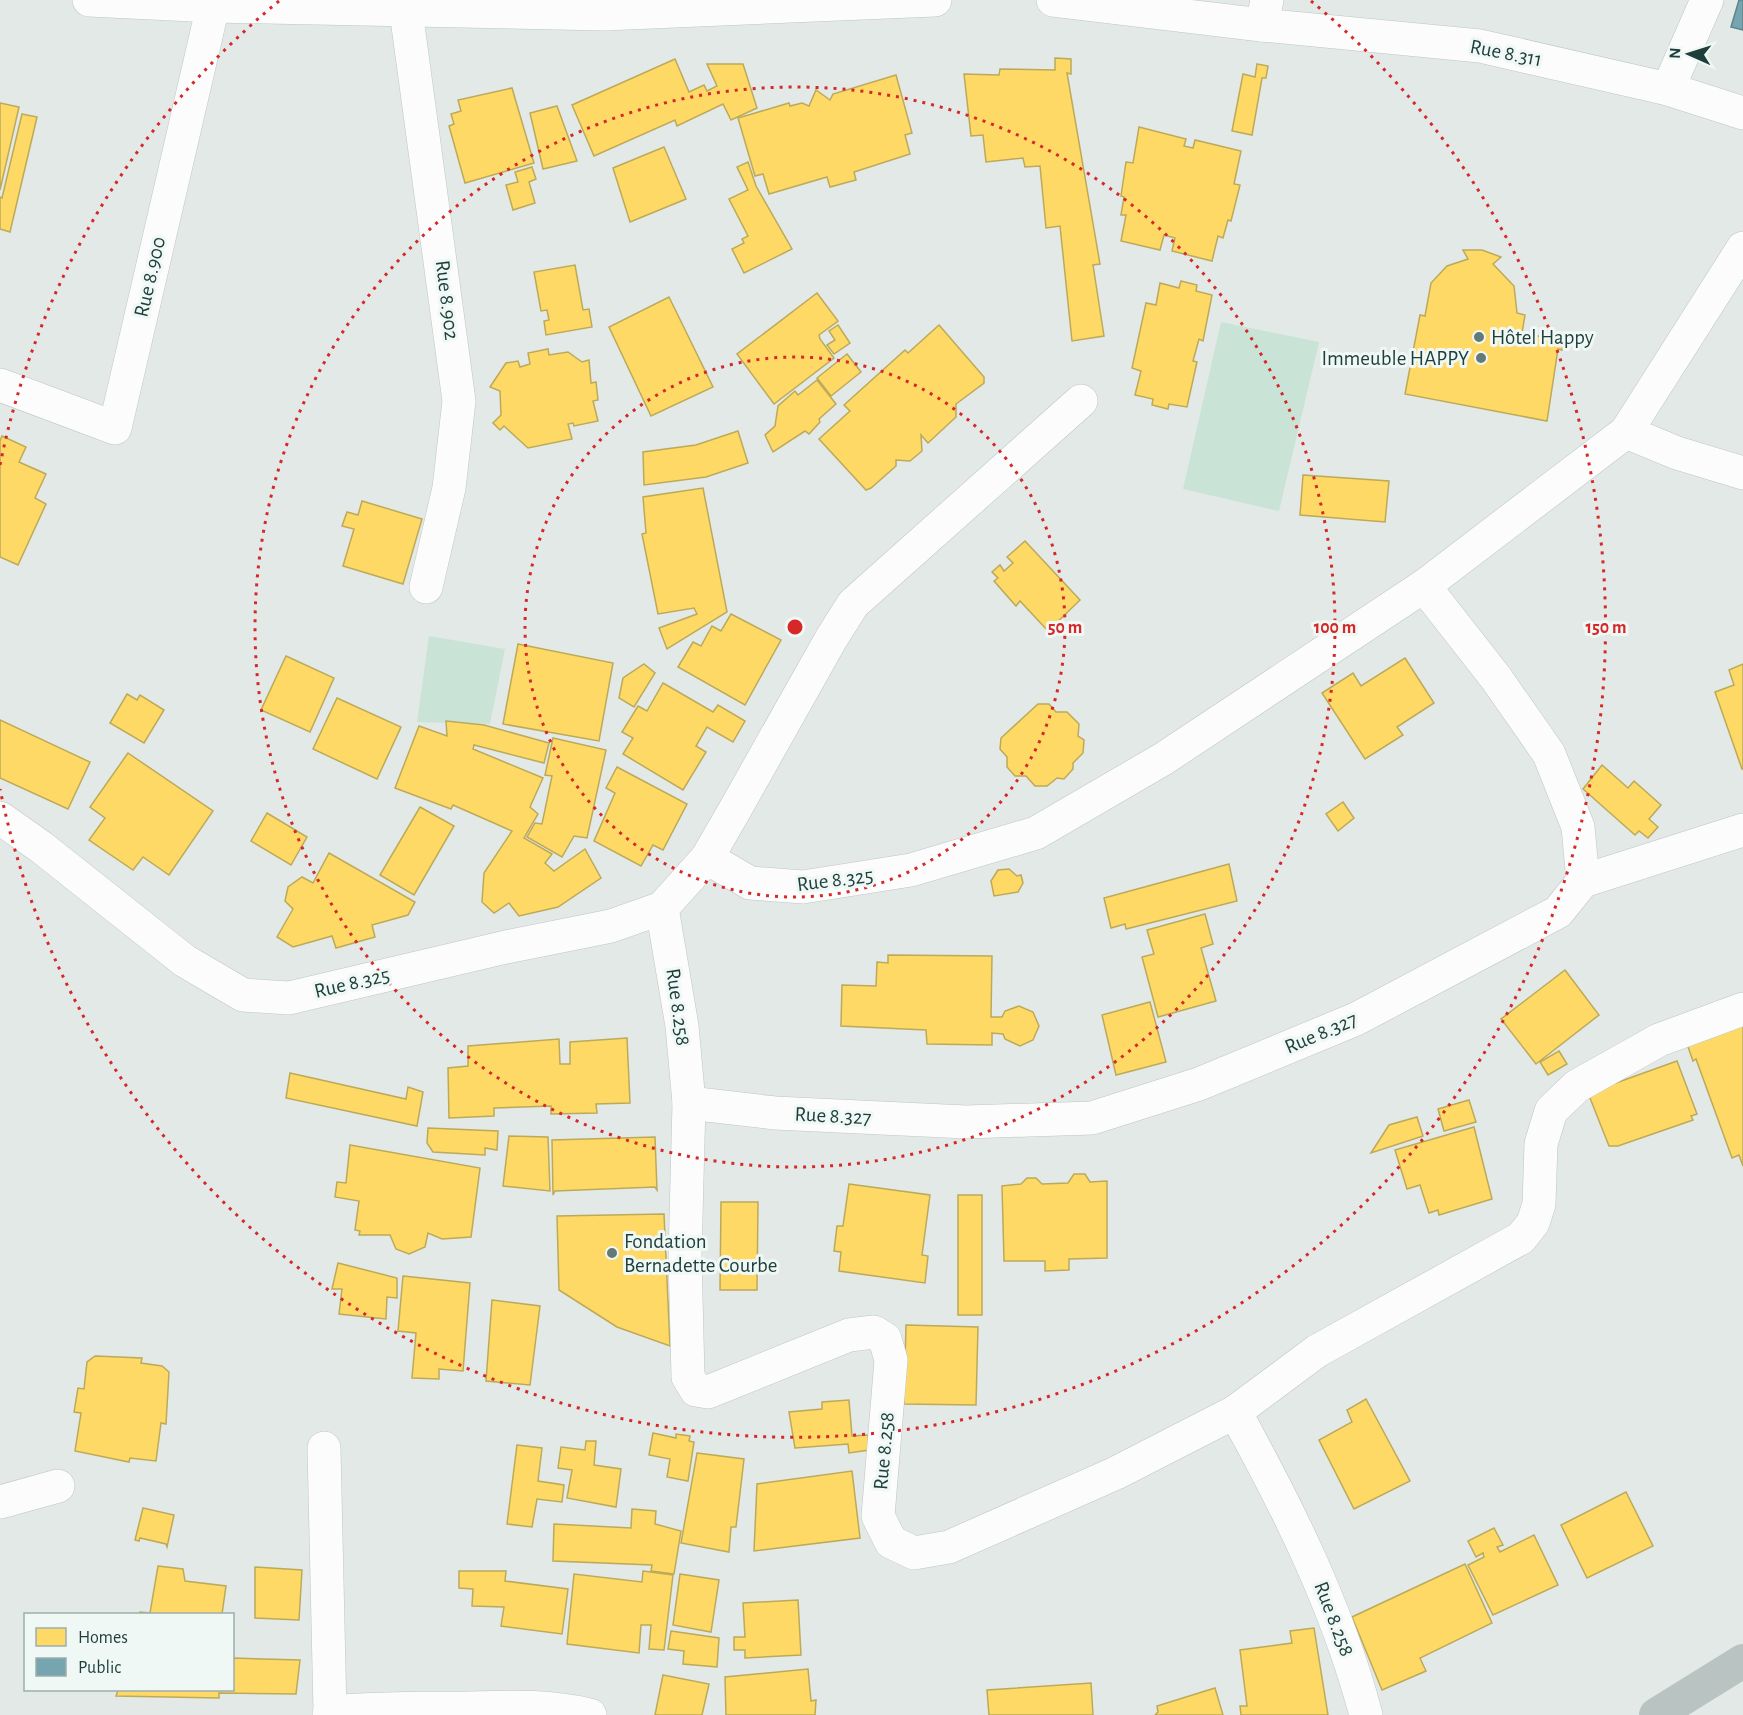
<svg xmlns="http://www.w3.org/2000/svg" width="1743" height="1715" viewBox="0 0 1743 1715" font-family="'Alegreya Sans',sans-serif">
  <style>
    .green { fill: #c9e4d6 }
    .homes { fill: #ffd966; stroke: #bcaa59; stroke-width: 1.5 }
    .public { fill: #76a5af; stroke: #5c868c; stroke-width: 1.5 }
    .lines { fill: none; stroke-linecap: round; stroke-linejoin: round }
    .street-casing { stroke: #bfc6c4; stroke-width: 34 }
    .secondary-casing { stroke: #bdc7c4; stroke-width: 34 }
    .highway-casing { stroke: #bbc5c4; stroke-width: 34 }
    .street { stroke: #fbfcfb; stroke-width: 33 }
    .secondary { stroke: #fbfcfb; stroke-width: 33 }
    .highway { stroke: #b8c3c2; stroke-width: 33 }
    .ring { fill: none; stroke: #d62828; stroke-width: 3; stroke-dasharray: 3 6 }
    .poi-dot { fill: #637a77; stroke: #f0f8f5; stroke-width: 2 }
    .labels { text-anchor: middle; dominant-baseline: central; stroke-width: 6; stroke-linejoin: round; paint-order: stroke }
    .street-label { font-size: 21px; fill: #1e3e3b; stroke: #f0f8f5 }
    .poi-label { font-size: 21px; fill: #1e3e3b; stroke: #f0f8f5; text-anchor: start }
    .centre { fill: #d62828; stroke: #f0f8f5; stroke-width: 3 }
    .ring-label { font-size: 18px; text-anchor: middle; font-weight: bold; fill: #d62828; stroke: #f0f8f5; stroke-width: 6; stroke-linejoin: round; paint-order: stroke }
  </style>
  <rect width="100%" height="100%" fill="#e2e9e7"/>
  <g class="green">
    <polygon points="1221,322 1319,342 1279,511 1183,489"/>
    <polygon points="429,636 505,649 490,724 417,722"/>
  </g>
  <g class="homes">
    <polygon points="1055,58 1071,59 1071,74 1067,73 1100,264 1093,265 1104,336 1072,341 1060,226 1046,228 1040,166 1025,167 1023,158 986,162 983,135 971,136 964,74 999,75 1000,69 1055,70"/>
    <polygon points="675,59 689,92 704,85 707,91 717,86 707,64 743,64 757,108 731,120 723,104 677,126 675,120 594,156 572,105"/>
    <polygon points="1257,64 1268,66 1266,78 1262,78 1252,135 1232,131 1243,74 1255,77"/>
    <polygon points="896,75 912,133 905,135 910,154 854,172 856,180 830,187 827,177 769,194 763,174 755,176 738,118 789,103 790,106 802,103 809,106 816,90 830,100 833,94"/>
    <polygon points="512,88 534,163 465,183 449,126 454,124 451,114 461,111 458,100"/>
    <polygon points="0,103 19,107 0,190"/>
    <polygon points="557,106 577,161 543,169 530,113"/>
    <polygon points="22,114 37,117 10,232 0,229 0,197 2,198"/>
    <polygon points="1139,127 1186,139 1184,146 1193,148 1195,140 1241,151 1234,184 1240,185 1231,221 1228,220 1223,238 1218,236 1212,261 1172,251 1175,238 1164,235 1160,250 1121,241 1126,215 1121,215 1124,197 1121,196 1126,162 1133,163"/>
    <polygon points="664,147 686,199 630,222 613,168"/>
    <polygon points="748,162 756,186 792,249 744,273 732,249 744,243 742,239 748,236 729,199 748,190 737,167"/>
    <polygon points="532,167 536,179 529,182 535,203 513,210 506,185 518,182 515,172"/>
    <polygon points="1463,250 1482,250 1501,257 1493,264 1514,286 1517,313 1525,315 1522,333 1564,341 1562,350 1558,349 1547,421 1405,394 1420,315 1425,316 1431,283 1447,266 1468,259"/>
    <polygon points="575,265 583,310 589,309 592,327 546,335 544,321 549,320 547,310 541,311 534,272"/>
    <polygon points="1181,281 1197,285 1196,291 1212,295 1203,341 1199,339 1193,361 1197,362 1187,407 1169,404 1168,409 1152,405 1153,399 1135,395 1141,371 1132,368 1146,303 1156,305 1160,283 1179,288"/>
    <polygon points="817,293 838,321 819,335 820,339 834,358 774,404 737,354"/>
    <polygon points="669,297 713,387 651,416 609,327"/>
    <polygon points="838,325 850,343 834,354 827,345 835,340 829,331"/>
    <polygon points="939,325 984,377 984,383 956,404 956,417 928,443 921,435 922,451 910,461 896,460 896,466 871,488 866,490 819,439 850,411 844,405 905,350 908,353"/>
    <polygon points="548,349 549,355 568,352 582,362 589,360 591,383 596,382 598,400 593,401 598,421 574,426 573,423 568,424 572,439 528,448 504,426 500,430 493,423 501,415 500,391 490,387 506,363 518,361 520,367 530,364 528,353"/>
    <polygon points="847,354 861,372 831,396 817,378"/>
    <polygon points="817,380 836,404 819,419 820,422 809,434 805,431 773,452 765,435 775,426 778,406 795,391 798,395"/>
    <polygon points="738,431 748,463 706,477 644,485 643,452 696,445"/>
    <polygon points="2,436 26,447 19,462 46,474 35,498 46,504 18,565 0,557 0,441"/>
    <polygon points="1303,475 1389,481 1385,522 1300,515"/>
    <polygon points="703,488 727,612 667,649 659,628 697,614 694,608 658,614 642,534 646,533 643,497"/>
    <polygon points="362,501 422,519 403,584 343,566 354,529 342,526 347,512 358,515"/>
    <polygon points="1025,541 1080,600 1048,631 1020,601 1016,606 994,581 998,578 992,572 1000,565 1004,571 1013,563 1007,557"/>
    <polygon points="731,614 781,640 745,705 678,667 693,642 701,646 712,626 721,631"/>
    <polygon points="518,644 613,663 599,741 503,724"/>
    <polygon points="286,656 334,678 310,732 261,710"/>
    <polygon points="1405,658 1434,703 1397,727 1403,735 1365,759 1322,693 1353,673 1361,686"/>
    <polygon points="644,664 655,673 634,707 619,698 623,678"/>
    <polygon points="1743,664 1743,769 1742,769 1715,692 1734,685 1729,670"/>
    <polygon points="663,683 713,712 718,705 745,721 733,742 707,727 696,746 706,752 683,790 623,754 633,738 622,732 638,706 647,711"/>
    <polygon points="127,694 137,700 140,695 164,710 144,743 110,723"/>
    <polygon points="337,698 401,727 377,779 313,749"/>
    <polygon points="1038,704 1049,704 1056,712 1067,712 1079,724 1078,736 1084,740 1083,753 1073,763 1073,769 1064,779 1057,778 1047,786 1035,786 1026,776 1015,776 1007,767 1007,757 1000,749 1001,738"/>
    <polygon points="0,720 90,762 68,809 0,778"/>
    <polygon points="446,721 484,725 549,743 544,763 474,745 473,749 543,778 530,807 538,814 524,838 552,854 545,863 554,871 585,849 601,878 558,907 519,916 509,903 494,913 482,902 484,873 512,831 453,805 451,809 395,788 419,726 447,736"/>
    <polygon points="553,738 606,750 587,838 574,836 562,857 527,837 535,823 542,824 552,776 545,775"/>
    <polygon points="128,753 213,811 169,875 143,857 133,870 89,840 105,818 90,807"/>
    <polygon points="1602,765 1628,788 1634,781 1661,805 1649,819 1658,827 1648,838 1639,831 1635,835 1583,789"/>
    <polygon points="617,767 687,804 663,850 653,845 641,866 594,841 615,793 606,788"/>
    <polygon points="1343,802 1354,818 1338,831 1326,814"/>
    <polygon points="420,807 454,826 414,895 380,875"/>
    <polygon points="267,813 307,837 291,865 251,841"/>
    <polygon points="329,853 415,902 408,915 372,925 375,937 336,948 332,936 293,947 277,937 293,909 285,901 288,887 302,877 313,883"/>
    <polygon points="1229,864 1237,901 1126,929 1125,924 1111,928 1104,898"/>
    <polygon points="1009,869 1017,876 1021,875 1023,883 1018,892 994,896 991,881 998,870"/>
    <polygon points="1205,914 1213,944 1201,948 1216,1001 1158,1017 1142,957 1154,954 1147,930"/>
    <polygon points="888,955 992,956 991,1017 1002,1017 1005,1011 1019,1006 1033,1012 1039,1026 1033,1040 1020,1046 1005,1039 1003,1034 992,1033 992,1045 927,1044 926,1030 841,1026 842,985 876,986 877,962 888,963"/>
    <polygon points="1565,970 1599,1015 1536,1064 1501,1019"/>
    <polygon points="1150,1002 1166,1062 1116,1075 1102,1015"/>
    <polygon points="1743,1024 1743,1166 1739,1155 1732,1158 1696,1059 1693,1061 1687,1044"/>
    <polygon points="627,1038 630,1103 596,1104 597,1113 551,1114 551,1106 494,1108 494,1116 449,1118 448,1068 468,1066 468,1046 559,1039 560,1064 570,1064 570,1042"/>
    <polygon points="1559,1051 1567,1064 1548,1075 1540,1062"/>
    <polygon points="1677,1061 1697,1114 1691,1116 1693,1120 1618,1146 1609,1146 1588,1093"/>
    <polygon points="290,1073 406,1099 408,1087 423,1092 417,1126 286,1098"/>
    <polygon points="1469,1100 1476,1122 1444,1131 1438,1109"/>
    <polygon points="1417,1117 1423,1136 1371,1153 1389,1125"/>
    <polygon points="1474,1127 1492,1199 1439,1215 1438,1210 1429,1213 1420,1185 1407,1189 1395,1150"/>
    <polygon points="428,1128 498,1131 497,1150 485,1148 485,1155 433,1152 427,1143"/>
    <polygon points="509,1136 548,1137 550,1191 503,1186"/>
    <polygon points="655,1137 657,1190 655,1187 555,1191 553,1195 552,1140"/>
    <polygon points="350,1145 480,1168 471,1237 442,1239 428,1233 425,1247 409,1254 396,1249 390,1235 359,1235 360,1231 355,1230 359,1201 335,1197 337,1182 346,1183"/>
    <polygon points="1074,1174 1085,1174 1090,1182 1107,1181 1107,1258 1069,1259 1069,1270 1045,1271 1045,1261 1004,1261 1002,1186 1021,1184 1027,1178 1036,1178 1042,1184 1068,1183"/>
    <polygon points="849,1184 930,1195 922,1255 928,1256 925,1283 839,1271 841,1252 834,1251 837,1226 843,1226"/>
    <rect x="958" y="1195" width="24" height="120"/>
    <polygon points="721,1202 758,1202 757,1290 720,1290"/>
    <polygon points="664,1214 670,1346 617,1327 559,1290 557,1216"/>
    <polygon points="338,1263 397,1278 397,1298 387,1297 386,1319 339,1314 342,1289 332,1289"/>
    <polygon points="403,1276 470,1283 463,1371 439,1369 439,1379 412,1378 416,1333 398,1331"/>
    <polygon points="492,1300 540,1306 530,1385 486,1381"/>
    <polygon points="906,1325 978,1327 976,1405 904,1404"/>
    <polygon points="95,1356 142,1358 141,1363 162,1366 169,1372 166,1424 161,1423 156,1461 130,1458 129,1462 75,1451 81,1413 74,1412 78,1388 84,1389 87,1362"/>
    <polygon points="1366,1399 1410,1481 1354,1509 1319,1440 1352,1422 1347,1410"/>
    <polygon points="849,1400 852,1436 868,1435 869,1450 849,1453 848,1444 795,1448 789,1412 822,1409 822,1402"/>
    <polygon points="653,1433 676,1438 676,1434 690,1436 689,1441 694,1442 688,1481 667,1477 670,1459 649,1455"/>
    <polygon points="586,1441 596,1441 594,1465 621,1469 616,1507 567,1498 572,1470 558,1468 561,1447 585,1450"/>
    <polygon points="517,1445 542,1448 538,1481 564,1485 562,1502 537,1499 532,1527 507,1524"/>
    <polygon points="697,1453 744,1459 736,1527 731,1527 729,1552 681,1543"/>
    <polygon points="852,1471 860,1538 754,1551 757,1484"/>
    <polygon points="1626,1492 1653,1546 1587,1578 1561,1525"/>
    <polygon points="143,1508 174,1515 167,1547 166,1544 140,1538 139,1541 135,1540"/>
    <polygon points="632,1509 656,1511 655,1524 681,1531 674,1574 651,1571 652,1565 553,1561 554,1524 631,1528"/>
    <polygon points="1494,1528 1503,1545 1497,1547 1500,1552 1534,1535 1558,1585 1493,1615 1468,1565 1484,1557 1483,1553 1476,1557 1468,1541"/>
    <polygon points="1465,1564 1492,1623 1420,1658 1426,1671 1382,1690 1352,1617"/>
    <polygon points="158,1566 183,1569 185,1581 226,1586 222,1614 140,1614 140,1612 150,1613"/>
    <polygon points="255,1567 302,1570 299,1620 255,1618"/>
    <polygon points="459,1571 506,1571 505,1581 568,1589 562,1634 501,1626 504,1607 472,1606 473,1589 459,1588"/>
    <polygon points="643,1571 673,1575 664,1650 649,1649 651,1625 641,1625 639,1653 567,1644 574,1574 642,1582"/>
    <polygon points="680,1574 719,1580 711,1632 673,1625"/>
    <polygon points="798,1600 801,1655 745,1658 745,1650 734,1650 734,1637 745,1637 743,1603"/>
    <polygon points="1314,1628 1328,1715 1241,1715 1240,1706 1247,1706 1240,1650 1292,1643 1290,1631"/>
    <polygon points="671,1631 719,1638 717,1667 683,1664 684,1651 668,1649"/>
    <polygon points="232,1658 300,1660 296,1694 219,1693 219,1698 116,1696 118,1690 232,1690"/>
    <polygon points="808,1669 811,1701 816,1700 815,1715 726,1715 725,1677"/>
    <polygon points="663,1675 709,1684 702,1715 655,1715"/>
    <polygon points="1091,1683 1093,1715 989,1715 987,1690"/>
    <polygon points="1215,1688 1223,1715 1155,1715 1158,1712 1157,1706"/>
  </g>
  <polygon class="public" points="1739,0 1743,0 1743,30 1731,27"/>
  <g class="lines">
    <g class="street-casing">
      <g id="street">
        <polyline points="406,11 459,401 449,488 426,587"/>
        <polyline points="1262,25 1267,0"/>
        <polyline points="1668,89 1707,0"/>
        <polyline points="0,385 115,428 213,6"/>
        <polyline points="1626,432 1677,453 1743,473"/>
        <polyline points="0,818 41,847 185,961 243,995 289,998 506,947 611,926 662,908 707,858 750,883 803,887 911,870 1036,833 1163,759 1424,586 1626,432 1743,248"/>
        <polyline points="707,858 733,813 831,639 853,604 1081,401"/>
        <polyline points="1583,881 1743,830"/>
        <path d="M662,908L682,1026L689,1103L685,1256L688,1377L696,1390L708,1392L849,1335L874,1332L885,1339L891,1360L878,1516L891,1542L914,1553L949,1547L1116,1473L1235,1412C1289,1510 1337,1606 1366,1715"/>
        <polyline points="689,1103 775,1113 966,1122 1092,1118 1199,1084 1356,1019 1558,912 1583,881 1578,827 1549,754 1496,678 1424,586"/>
        <polyline points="1235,1412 1317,1351 1521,1238 1533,1223 1539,1204 1541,1144 1551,1111 1577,1086 1659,1040 1743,1009"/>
        <polyline points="324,1448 330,1712"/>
        <polyline points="0,1502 58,1486"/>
        <path d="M329,1715L330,1712C376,1708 421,1708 467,1708C511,1707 547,1705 590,1715"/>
      </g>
    </g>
    <g class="secondary-casing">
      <g id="secondary">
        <polyline points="89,0 213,6 605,14 935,0"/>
        <polyline points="1053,0 1262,25 1480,46 1668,89 1743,113"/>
      </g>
    </g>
    <g class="highway-casing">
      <polyline id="highway" points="1656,1715 1743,1661"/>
    </g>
    <use href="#street" class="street"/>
    <use href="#secondary" class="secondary"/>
    <use href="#highway" class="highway"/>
  </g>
  <g class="ring">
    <circle cx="795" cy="627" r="270"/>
    <circle cx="795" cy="627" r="540"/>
    <path d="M0 465A811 811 0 0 1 279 1M1311 1A811 811 0 1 1 0 789"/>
  </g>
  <g class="poi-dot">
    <circle cx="1479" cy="337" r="6"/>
    <circle cx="1481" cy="358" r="6"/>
    <circle cx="612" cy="1253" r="6"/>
  </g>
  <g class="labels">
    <g class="street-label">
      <text transform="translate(1506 53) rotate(11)">Rue 8.311</text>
      <text transform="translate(150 277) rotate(-77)">Rue 8.900</text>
      <text transform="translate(447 300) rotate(83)">Rue 8.902</text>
      <text transform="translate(835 880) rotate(-7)">Rue 8.325</text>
      <text transform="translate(352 983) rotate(-13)">Rue 8.325</text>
      <text transform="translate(678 1007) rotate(82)">Rue 8.258</text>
      <text transform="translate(1321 1033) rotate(-23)">Rue 8.327</text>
      <text transform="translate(833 1116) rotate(3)">Rue 8.327</text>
      <text transform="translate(884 1451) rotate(-85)">Rue 8.258</text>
      <text transform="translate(1334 1619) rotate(69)">Rue 8.258</text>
    </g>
    <g class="poi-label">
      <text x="1491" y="337">Hôtel Happy</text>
      <text x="1469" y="358" text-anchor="end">Immeuble HAPPY</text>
      <text x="624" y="1241">Fondation<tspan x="624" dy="24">Bernadette Courbe</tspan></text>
    </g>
  </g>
  <circle cx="795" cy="627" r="9" class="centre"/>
  <g class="ring-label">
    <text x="1065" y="633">50 m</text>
    <text x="1335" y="633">100 m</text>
    <text x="1606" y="633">150 m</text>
  </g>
  <rect x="24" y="1613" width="210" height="78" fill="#f0f8f5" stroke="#9caeab" stroke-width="1.5"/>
  <rect x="36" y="1628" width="30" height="18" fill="#ffd966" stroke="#9caeab" stroke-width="1.5"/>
  <text x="78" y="1643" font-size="18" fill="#1e3e3b">Homes</text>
  <rect x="36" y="1658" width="30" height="18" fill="#76a5af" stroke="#9caeab" stroke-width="1.5"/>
  <text x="78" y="1673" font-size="18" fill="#1e3e3b">Public</text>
  <g transform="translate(1689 54) rotate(273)" stroke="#f0f8f5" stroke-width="4.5" paint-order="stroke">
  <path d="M0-4.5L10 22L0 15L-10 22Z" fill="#1e3e3b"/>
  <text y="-9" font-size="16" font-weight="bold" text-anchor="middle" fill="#1e3e3b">N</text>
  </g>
</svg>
